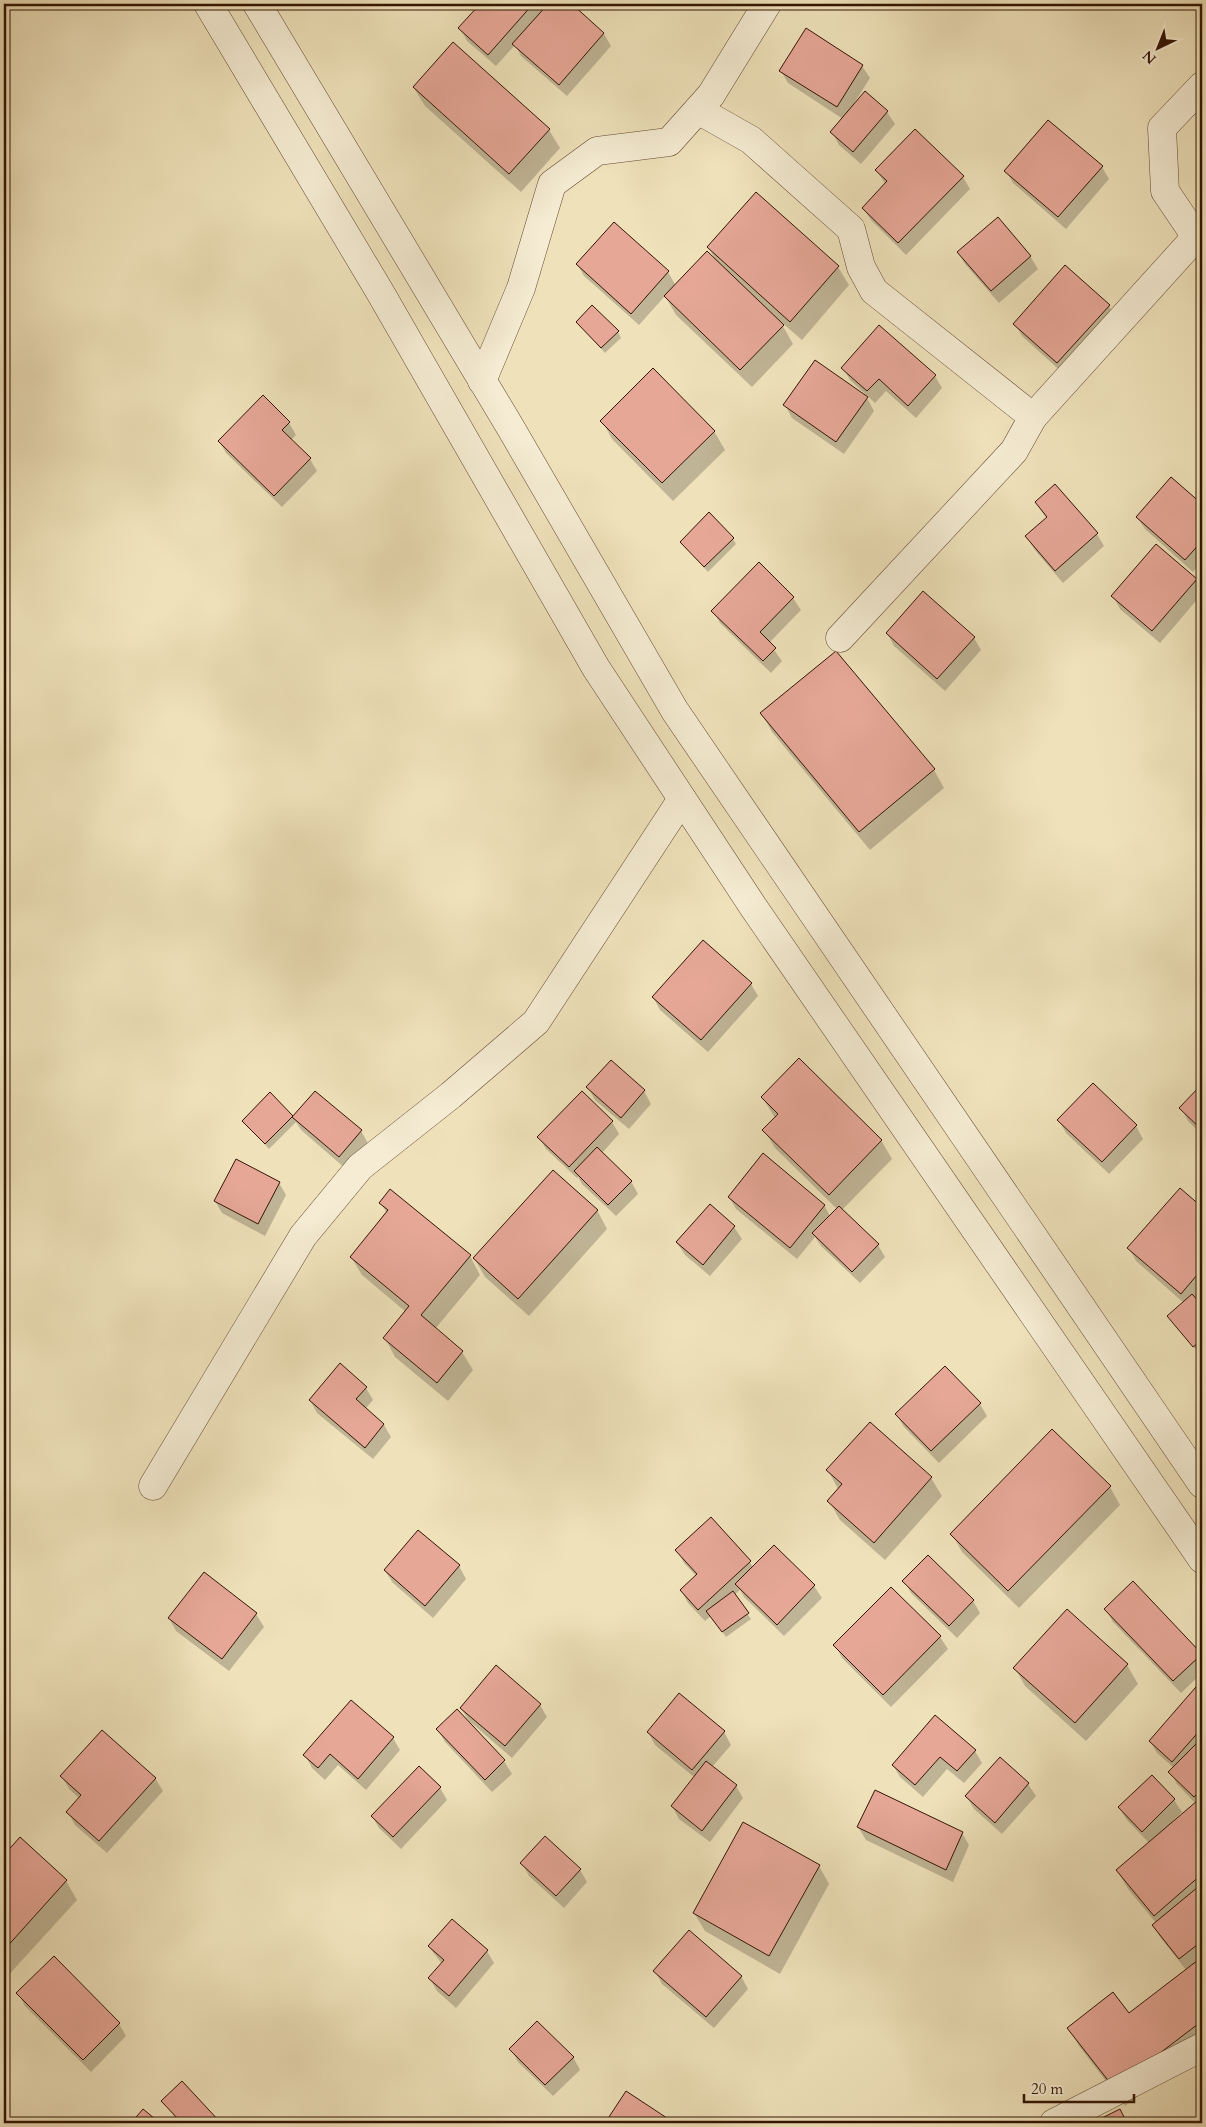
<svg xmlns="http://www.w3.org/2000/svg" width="1206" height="2127" viewBox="0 0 1206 2127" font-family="Cardo,serif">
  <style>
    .shadow { fill: #0003 }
    .building { fill: #e6a797; stroke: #331503 }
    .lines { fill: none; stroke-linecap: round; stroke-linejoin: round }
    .minor-casing { stroke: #624831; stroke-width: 29 }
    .tertiary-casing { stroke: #624831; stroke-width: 29 }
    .minor { stroke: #f5ecd3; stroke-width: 28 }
    .tertiary { stroke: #f5ecd3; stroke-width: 28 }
  </style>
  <rect width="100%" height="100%" fill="#efe2bb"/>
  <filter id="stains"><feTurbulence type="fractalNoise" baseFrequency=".004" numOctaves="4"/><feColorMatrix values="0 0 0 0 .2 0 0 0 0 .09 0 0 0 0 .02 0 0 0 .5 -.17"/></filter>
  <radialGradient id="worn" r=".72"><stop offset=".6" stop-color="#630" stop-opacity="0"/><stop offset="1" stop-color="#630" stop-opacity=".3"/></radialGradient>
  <g class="shadow">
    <polygon points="417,4 425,4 421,7"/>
    <polygon points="482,4 546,4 548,6 549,4 570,4 604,34 611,46 567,96 521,56 515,45 496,66 467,41 460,28"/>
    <polygon points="862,66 870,78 853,105 887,112 895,124 861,164 839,145 832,132 843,119 788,83 781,71"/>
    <polygon points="414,88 549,130 560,148 521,192 425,106"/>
    <polygon points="1102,167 1109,179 1066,229 1013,183 1006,171"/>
    <polygon points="877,171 963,177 970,189 906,255 871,220 863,208 886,185"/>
    <polygon points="756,194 838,267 849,285 802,340 780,321 793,344 752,387 676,315 665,296 639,325 584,276 577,264 614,223 668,272 676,286 715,259 708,247"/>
    <polygon points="958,252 1030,256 1038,269 999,303 965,264"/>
    <polygon points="1109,306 1116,319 1065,375 1022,336 1015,324"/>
    <polygon points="577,322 618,332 621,338 605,353"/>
    <polygon points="843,368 935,376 942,388 916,418 886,391 875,403 850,380"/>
    <polygon points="867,398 874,411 844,454 792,418 785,405"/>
    <polygon points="602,421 714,431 725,450 673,501 612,439"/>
    <polygon points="289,423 296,435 291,440 310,459 317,471 282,507 226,453 219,441"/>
    <polygon points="1171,478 1202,506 1202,561 1193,572 1145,529 1137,517"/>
    <polygon points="1055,486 1097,534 1104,546 1063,583 1034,549 1027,537 1047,519 1036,503"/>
    <polygon points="733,539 736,544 708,572 681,542"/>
    <polygon points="1196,580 1202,594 1160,643 1120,609 1113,596"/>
    <polygon points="793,598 801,610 769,643 782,661 771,673 720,623 713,611"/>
    <polygon points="887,633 974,638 981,650 945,691 894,646"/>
    <polygon points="762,714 934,770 944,788 870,850 772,732"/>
    <polygon points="751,984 758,996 708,1052 660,1010 653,997"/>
    <polygon points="611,1062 644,1091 651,1104 629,1129 595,1100 588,1087"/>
    <polygon points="1202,1086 1202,1135 1188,1121 1181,1108"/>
    <polygon points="315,1093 361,1131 368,1143 346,1169 301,1130 296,1122 269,1149 244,1121 292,1117 293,1118"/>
    <polygon points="762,1097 881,1140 892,1159 842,1210 878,1245 885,1257 860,1283 821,1246 815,1237 797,1259 736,1209 729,1197 824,1205 830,1216 837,1209 775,1148 764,1130 775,1118"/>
    <polygon points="1059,1121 1136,1126 1143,1139 1109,1174 1066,1133"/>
    <polygon points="612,1122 619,1134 602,1153 631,1181 638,1194 616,1216 582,1184 578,1177 577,1178 546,1149 539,1137"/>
    <polygon points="279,1183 286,1195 265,1236 222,1213 215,1201"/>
    <polygon points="1180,1189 1202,1209 1202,1290 1195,1298 1202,1307 1202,1348 1198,1352 1168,1316 1184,1303 1136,1261 1129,1248"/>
    <polygon points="381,1203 470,1256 480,1275 435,1329 462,1352 473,1370 448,1401 395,1357 385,1338 406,1312 362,1275 351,1257 387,1214"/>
    <polygon points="710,1205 734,1227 742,1239 710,1276 685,1255 677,1243"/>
    <polygon points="597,1210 607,1229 529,1316 485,1277 474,1258"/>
    <polygon points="366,1388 373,1400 365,1409 384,1425 391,1437 373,1459 317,1413 310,1400"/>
    <polygon points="980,1404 987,1416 939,1463 904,1427 897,1415"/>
    <polygon points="828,1470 931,1478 942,1496 885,1560 840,1520 829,1501 838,1489"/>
    <polygon points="1110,1487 1120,1505 1019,1608 962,1552 952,1534"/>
    <polygon points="774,1547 814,1586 822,1598 784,1636 744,1597 740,1590 734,1595 751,1619 726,1637 711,1616 705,1621 688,1603 681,1590 696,1576 684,1563 677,1550 750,1562 753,1568"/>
    <polygon points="459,1566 466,1579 433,1618 393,1583 385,1571"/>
    <polygon points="204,1573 256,1614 264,1627 229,1671 176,1631 169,1618"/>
    <polygon points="904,1581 973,1601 980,1613 957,1638 911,1593"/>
    <polygon points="891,1589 940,1637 948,1649 891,1707 842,1658 835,1645"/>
    <polygon points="1106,1609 1201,1655 1202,1673 1181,1693 1113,1622"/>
    <polygon points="1067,1610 1127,1665 1138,1684 1086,1741 1025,1686 1015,1668"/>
    <polygon points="1202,1682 1202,2047 1125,2106 1079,2046 1069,2028 1129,2015 1187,1971 1160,1937 1153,1925 1156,1923 1128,1889 1117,1870 1149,1843 1126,1819 1119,1807 1152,1776 1174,1800 1182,1812 1173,1821 1174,1822 1196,1804 1177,1784 1170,1772 1174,1768 1157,1753 1150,1741"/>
    <polygon points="540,1705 547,1717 512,1758 468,1720 461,1708"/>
    <polygon points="457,1711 504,1761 512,1774 492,1792 445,1742 438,1730"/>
    <polygon points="648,1732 724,1732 731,1745 712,1767 736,1786 743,1798 710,1842 679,1819 672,1806 694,1777 655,1745"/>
    <polygon points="393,1738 400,1750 366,1790 338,1765 325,1780 312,1768 305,1755"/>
    <polygon points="975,1751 982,1763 964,1783 947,1769 923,1797 900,1777 893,1765"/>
    <polygon points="1000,1759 1028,1784 1036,1796 1002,1834 974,1809 967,1797"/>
    <polygon points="419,1767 440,1788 447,1800 401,1849 379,1828 372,1816"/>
    <polygon points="62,1776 155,1778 163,1791 107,1853 75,1825 68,1812 80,1799 69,1789"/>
    <polygon points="858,1827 962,1833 969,1845 953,1882 866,1840"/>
    <polygon points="20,1839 66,1881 77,1900 4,1980 4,1857"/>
    <polygon points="522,1863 580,1870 587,1882 564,1908 529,1876"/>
    <polygon points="819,1866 829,1884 780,1974 705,1931 694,1913"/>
    <polygon points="429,1947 487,1951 494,1963 456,2008 437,1991 430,1979 442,1964"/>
    <polygon points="54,1958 119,2024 126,2036 91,2072 25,2006 18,1993"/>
    <polygon points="655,1971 741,1976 748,1989 714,2028 662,1984"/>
    <polygon points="511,2049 573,2057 580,2070 553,2096 518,2062"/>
    <polygon points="182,2083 219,2123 179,2123 163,2101"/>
    <polygon points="626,2093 669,2121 671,2123 607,2123"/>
  </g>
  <g class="building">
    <polygon points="480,4 533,4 488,55 458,28"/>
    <polygon points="548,4 572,4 604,33 559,85 512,44"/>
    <polygon points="806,28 863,65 837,107 779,71"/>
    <polygon points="453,42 550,129 509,174 413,87"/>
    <polygon points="865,91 888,111 853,152 830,132"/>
    <polygon points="1048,120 1103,166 1058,217 1004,171"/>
    <polygon points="915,129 964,176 898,243 862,208 887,181 875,170"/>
    <polygon points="756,192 839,266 790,322 707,247"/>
    <polygon points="998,217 1031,256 991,291 957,252"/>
    <polygon points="614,222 669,271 631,314 576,264"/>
    <polygon points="707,251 784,325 740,370 664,296"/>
    <polygon points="1065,265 1110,305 1057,363 1013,324"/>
    <polygon points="592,305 619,331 601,348 576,322"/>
    <polygon points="879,325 936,375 908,406 879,379 867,391 841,368"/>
    <polygon points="815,360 868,397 836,442 783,405"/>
    <polygon points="653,368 715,431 662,483 600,421"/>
    <polygon points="263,395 290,422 282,430 311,458 274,496 218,441"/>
    <polygon points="1171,477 1202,504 1202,541 1185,560 1136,517"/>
    <polygon points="1055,484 1098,533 1055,571 1025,536 1047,517 1035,502"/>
    <polygon points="709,512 734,538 704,567 680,542"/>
    <polygon points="1156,544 1197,579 1152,631 1111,596"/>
    <polygon points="759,562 794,597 760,632 776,648 763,661 711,611"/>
    <polygon points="923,591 975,637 937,679 886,633"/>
    <polygon points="836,651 935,769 859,832 760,713"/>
    <polygon points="703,940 752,983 701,1040 652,997"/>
    <polygon points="799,1058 882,1140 829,1195 762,1130 778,1114 761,1097"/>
    <polygon points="611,1060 645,1090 621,1118 586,1087"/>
    <polygon points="1093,1083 1137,1125 1102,1162 1057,1120"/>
    <polygon points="1202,1084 1202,1130 1179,1108"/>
    <polygon points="315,1091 362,1130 339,1157 292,1117"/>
    <polygon points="582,1091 613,1121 569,1167 537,1137"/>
    <polygon points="270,1092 293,1116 265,1144 242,1121"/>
    <polygon points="597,1147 632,1181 608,1205 574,1171"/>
    <polygon points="763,1153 825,1205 790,1248 728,1197"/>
    <polygon points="236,1159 280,1182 258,1224 214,1201"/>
    <polygon points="553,1170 598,1210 518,1299 473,1258"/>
    <polygon points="1180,1188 1202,1207 1202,1269 1181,1294 1127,1248"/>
    <polygon points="390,1189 471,1255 421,1315 463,1351 437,1383 383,1338 409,1306 350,1257 388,1210 379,1203"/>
    <polygon points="710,1204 735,1226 703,1265 676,1242"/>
    <polygon points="839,1206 879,1244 852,1272 812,1233"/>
    <polygon points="1192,1294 1202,1305 1202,1340 1193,1347 1167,1316"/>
    <polygon points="340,1363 367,1387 356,1399 384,1424 365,1448 309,1400"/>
    <polygon points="945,1366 981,1403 931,1451 895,1414"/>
    <polygon points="870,1422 932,1477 874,1543 827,1501 842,1484 826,1470"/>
    <polygon points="1052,1429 1111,1486 1008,1591 950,1534"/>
    <polygon points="711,1517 751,1561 698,1610 680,1590 697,1574 675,1550"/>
    <polygon points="418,1530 460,1565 425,1606 384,1570"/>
    <polygon points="774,1545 815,1585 777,1625 735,1584"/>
    <polygon points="928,1555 974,1600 949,1626 902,1581"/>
    <polygon points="204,1572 257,1613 222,1659 168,1618"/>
    <polygon points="1133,1581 1202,1654 1173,1681 1104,1609"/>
    <polygon points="891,1587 941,1636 883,1695 833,1645"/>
    <polygon points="733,1591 749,1613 722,1632 706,1611"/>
    <polygon points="1067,1609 1128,1664 1075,1723 1013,1668"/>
    <polygon points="496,1665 541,1704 505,1746 460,1708"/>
    <polygon points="1202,1680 1202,1728 1172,1762 1149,1741"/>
    <polygon points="679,1693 725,1731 692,1770 647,1732"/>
    <polygon points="351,1700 394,1737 358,1779 330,1754 318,1768 303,1755"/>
    <polygon points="457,1709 505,1760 485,1780 436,1729"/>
    <polygon points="935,1715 976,1750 957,1771 940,1757 915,1785 892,1765"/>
    <polygon points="102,1730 156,1778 99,1841 66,1812 81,1795 60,1776"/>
    <polygon points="1202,1738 1202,1789 1194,1797 1168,1772"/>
    <polygon points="1000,1757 1029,1783 995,1823 965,1796"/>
    <polygon points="706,1761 737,1785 702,1831 671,1806"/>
    <polygon points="419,1766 441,1787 393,1837 371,1816"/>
    <polygon points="1152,1775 1175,1799 1142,1832 1118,1807"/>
    <polygon points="875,1790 963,1832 946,1870 857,1827"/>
    <polygon points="1197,1801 1202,1807 1202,1874 1154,1916 1116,1870"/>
    <polygon points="743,1822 820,1865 769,1956 693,1913"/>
    <polygon points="545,1836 581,1869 556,1896 520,1863"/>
    <polygon points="20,1837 67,1880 4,1950 4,1855"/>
    <polygon points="1198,1887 1202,1893 1202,1941 1179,1959 1152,1925"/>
    <polygon points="452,1919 488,1950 449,1996 428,1978 444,1960 428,1946"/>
    <polygon points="689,1930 742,1976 706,2017 653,1971"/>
    <polygon points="54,1956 120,2023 83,2060 16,1993"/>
    <polygon points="1202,1957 1202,2021 1114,2088 1067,2028 1113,1992 1129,2013"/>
    <polygon points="537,2021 574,2057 545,2085 509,2049"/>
    <polygon points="182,2081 221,2123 182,2123 161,2101"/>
    <polygon points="626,2091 670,2120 668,2123 605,2123"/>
    <polygon points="143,2109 160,2123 131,2123"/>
    <polygon points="1120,2109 1127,2123 1092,2123"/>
  </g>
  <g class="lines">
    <g class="minor-casing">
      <g id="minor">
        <polyline points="698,110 751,140 851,229 861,267 874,291 1033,417"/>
        <polyline points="482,381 521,288 552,184 597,151 669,142 711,95 767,4"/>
        <polyline points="840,638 1014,451 1033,417 1196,237 1165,191 1162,128 1202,86"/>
        <polyline points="153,1486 303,1236 360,1167 451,1095 536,1022 682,799"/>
        <polyline points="1054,2123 1202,2047"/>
      </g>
    </g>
    <g class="tertiary-casing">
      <g id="tertiary">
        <polyline points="208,4 380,292 596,668 754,908 1202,1559"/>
        <polyline points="257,4 509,425 675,711 1202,1484"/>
      </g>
    </g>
    <use href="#minor" class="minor"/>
    <use href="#tertiary" class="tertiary"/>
  </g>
  <rect width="1206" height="2127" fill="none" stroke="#efe2bb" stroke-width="20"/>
  <rect x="5" y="5" width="1196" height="2117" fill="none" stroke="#331503" stroke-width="2.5"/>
  <rect x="10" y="10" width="1186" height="2107" fill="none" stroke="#331503"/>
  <g transform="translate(1158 48) rotate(223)" stroke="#f5ecd3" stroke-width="4" paint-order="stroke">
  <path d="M0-4L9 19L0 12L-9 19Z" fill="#331503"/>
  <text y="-8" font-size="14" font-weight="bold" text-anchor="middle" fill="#331503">N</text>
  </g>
  <path d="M1024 2094v8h110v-8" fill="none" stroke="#331503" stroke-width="2.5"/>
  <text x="1031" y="2094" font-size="15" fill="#331503" stroke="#f5ecd3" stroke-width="4" paint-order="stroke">20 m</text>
  <rect width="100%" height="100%" filter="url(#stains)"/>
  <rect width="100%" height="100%" fill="url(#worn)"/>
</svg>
